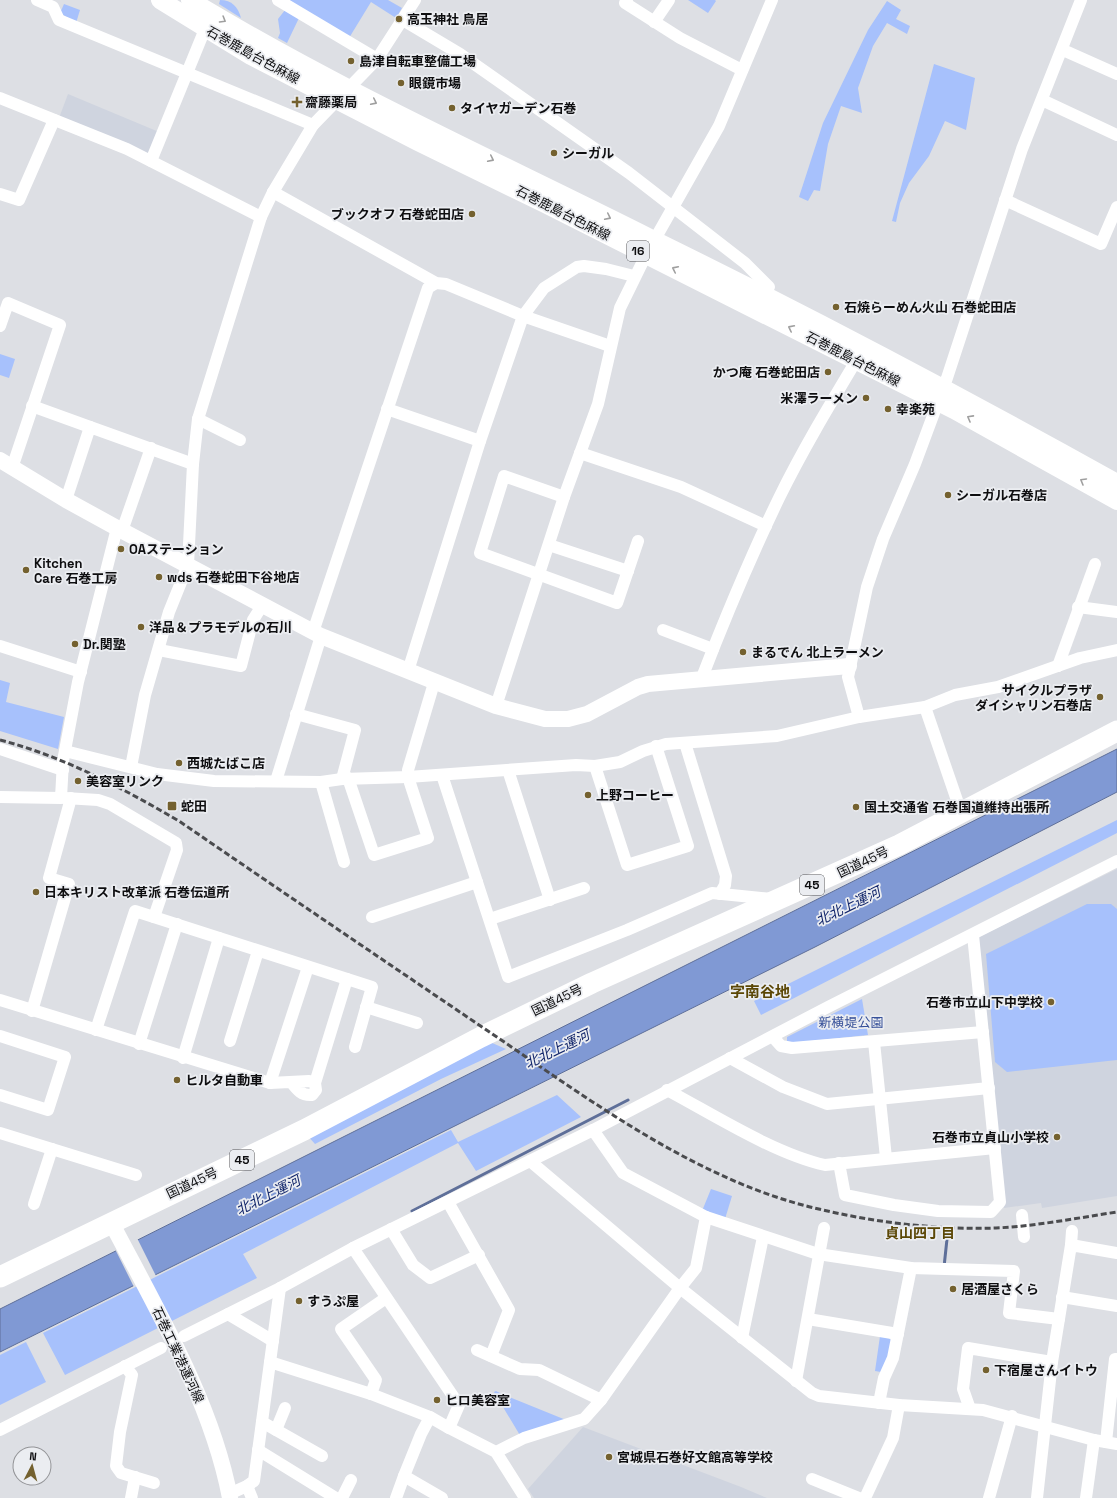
<svg xmlns="http://www.w3.org/2000/svg" width="1117" height="1498" viewBox="0 0 1117 1498" font-family="'Space Grotesk','Noto Sans JP',sans-serif">
  <style>
    .built { fill: #cfd4df }
    .green { fill: #a7c1fc }
    .water { fill: #8099d4; stroke: #5e6f99 }
    .pier { fill: #dddfe4 }
    .lines { fill: none; stroke-linecap: round; stroke-linejoin: round }
    .stream { stroke: #5e6f99; stroke-width: 3 }
    .street { stroke: #fff; stroke-width: 12 }
    .secondary { stroke: #fff; stroke-width: 16 }
    .primary { stroke: #fff; stroke-width: 18 }
    .highway { stroke: #fff; stroke-width: 21 }
    .rail { stroke: #4a4b4e; stroke-width: 3; stroke-dasharray: 6 3; stroke-linecap: butt }
    .oneway { stroke: #9f9f9f }
    .poi-dot { fill: #74612f; stroke: #ebedf1; stroke-width: 1.5 }
    .labels { text-anchor: middle; dominant-baseline: central; stroke-width: 3.5; stroke-linejoin: round; paint-order: stroke }
    .shield { fill: #ebedf1; stroke: #505154; stroke-width: 1 }
    .shield-label { font-size: 12px; font-weight: bold; fill: #0e0e10 }
    .poi-label { font-size: 13px; font-weight: bold; fill: #0e0e10; stroke: #ebedf1; text-anchor: start }
    .street-label { font-size: 13px; fill: #0e0e10; stroke: #ebedf1 }
    .park-label { font-size: 13px; fill: #365099; stroke: #ebedf1 }
    .water-label { font-size: 14px; font-style: italic; fill: #12266b; stroke: #ebedf1 }
    .neighbourhood-label { font-size: 14px; font-weight: bold; fill: #5b4706; stroke: #ebedf1 }
    .quarter-label { font-size: 15px; font-weight: bold; fill: #5b4706; stroke: #ebedf1 }
  </style>
  <rect width="100%" height="100%" fill="#dddfe4"/>
  <g class="built">
    <polygon points="68,94 159,132 150,155 59,118"/>
    <polygon points="1117,869 1117,1196 1042,1208 1041,1203 1004,1208 977,938"/>
    <polygon points="583,1427 741,1487 767,1498 534,1498 528,1489"/>
  </g>
  <g class="green">
    <path d="M220,0C232,0 238,7 241,18L219,4Z"/>
    <polygon points="289,0 388,0 402,8 396,18 371,2 349,38"/>
    <polygon points="688,0 715,0 716,1 708,13"/>
    <polygon points="887,1 901,10 896,19 910,26 907,34 887,23 873,46 858,88 862,113 841,106 828,144 820,191 814,190 808,201 799,197 823,123 868,30"/>
    <polygon points="64,4 80,10 76,23 60,13"/>
    <polygon points="285,10 299,18 287,43 278,38 280,33 278,19"/>
    <polygon points="934,64 975,78 966,130 945,121 929,156 909,183 900,203 896,222 892,221"/>
    <polygon points="0,354 15,359 9,378 0,375"/>
    <polygon points="0,680 10,683 6,702 64,717 58,749 0,731"/>
    <polygon points="1117,820 1117,833 761,1015 754,1001"/>
    <polygon points="1087,904 1111,904 1117,909 1117,1060 1007,1072 995,1062 986,954"/>
    <polygon points="862,999 868,1035 792,1043 787,1041 787,1037"/>
    <polygon points="490,1042 506,1049 441,1079 315,1144 306,1134"/>
    <polygon points="557,1095 581,1117 476,1171 458,1143 243,1254 257,1278 65,1375 43,1333 451,1130 458,1142"/>
    <polygon points="711,1189 732,1196 725,1219 702,1211"/>
    <polygon points="880,1336 888,1337 892,1341 889,1357 881,1372 875,1371"/>
    <polygon points="26,1342 46,1382 0,1405 0,1355"/>
    <polygon points="496,1391 502,1394 571,1422 521,1437 494,1392"/>
  </g>
  <polygon class="water" points="1117,749 1117,792 815,947 0,1352 0,1309"/>
  <polygon class="pier" points="137,1238 156,1276 134,1287 115,1249"/>
  <g class="lines">
    <g class="stream">
      <polyline points="412,1211 628,1100"/>
      <polyline points="944,1267 947,1239"/>
    </g>
    <g class="street">
      <polyline points="37,0 53,7 59,20 313,125"/>
      <polyline points="278,0 377,59"/>
      <polyline points="627,0 625,3 680,38 742,70"/>
      <polyline points="403,20 460,54 629,173 745,263 769,287"/>
      <polyline points="654,22 669,0"/>
      <polyline points="1063,50 1117,74"/>
      <polyline points="0,98 127,149 261,217"/>
      <polyline points="1042,100 1117,135"/>
      <polyline points="151,161 205,29"/>
      <polyline points="273,192 436,283 446,284 523,316 610,346"/>
      <polyline points="0,194 19,200 54,120"/>
      <polyline points="1005,200 1101,244 1117,207"/>
      <polyline points="0,326 8,303 60,325 12,468"/>
      <polyline points="32,406 90,427"/>
      <polyline points="387,409 480,441"/>
      <polyline points="198,419 240,440"/>
      <polyline points="580,453 681,487 766,526"/>
      <polyline points="564,497 504,476 480,553 617,603 638,541"/>
      <polyline points="66,500 90,427 193,464"/>
      <polyline points="122,531 151,448"/>
      <polyline points="549,545 628,571"/>
      <polyline points="1078,607 1117,612"/>
      <polyline points="663,630 713,649"/>
      <polyline points="313,632 428,288 436,283"/>
      <polyline points="0,646 81,672"/>
      <polyline points="159,650 241,666 253,620 263,604"/>
      <polyline points="1058,666 1095,564"/>
      <polyline points="408,671 480,441 523,316 544,288 577,267 584,266 606,269 634,276"/>
      <path d="M701,680C725,618 750,558 779,498C802,451 829,406 856,361"/>
      <polyline points="496,706 564,497 598,404 620,308 646,255 719,126 772,0"/>
      <polyline points="925,707 961,812"/>
      <polyline points="296,714 355,730 342,779"/>
      <polyline points="859,717 848,677 867,587 883,539 915,464 947,378 1022,149 1081,0"/>
      <polyline points="685,743 726,876 725,885 720,894"/>
      <polyline points="0,749 63,770"/>
      <polyline points="65,751 157,774 214,781 321,782 342,779 408,777 576,765 595,766 620,762 643,751 666,744 777,736 859,717 925,707 955,695 998,687 1080,658 1117,650"/>
      <polyline points="595,766 627,865 688,846 656,746"/>
      <polyline points="131,767 145,695 169,612 188,565 193,464 198,419 261,217 273,192 313,125 377,59 415,0"/>
      <polyline points="508,770 550,900"/>
      <polyline points="442,775 508,977 627,930 712,893 772,899"/>
      <polyline points="348,778 374,855 428,838 410,783 408,770 434,683"/>
      <polyline points="276,781 321,636"/>
      <polyline points="321,782 344,862"/>
      <polyline points="0,797 61,798 63,761 78,682 117,528"/>
      <polyline points="65,798 98,800 110,804 176,843 177,850 154,917"/>
      <polyline points="372,917 477,882"/>
      <polyline points="490,919 584,888"/>
      <path d="M0,1000L270,1083L309,1081L315,1083L316,1090L312,1095C302,1096 297,1090 291,1082"/>
      <polyline points="366,1007 417,1023"/>
      <polyline points="32,1011 69,884 49,878 71,798"/>
      <polyline points="96,1030 135,911 372,987 355,1047"/>
      <polyline points="0,1036 65,1057 48,1110 0,1095"/>
      <polyline points="773,1037 781,1046 792,1048 983,1032"/>
      <polyline points="230,1041 258,951"/>
      <polyline points="874,1042 886,1158"/>
      <polyline points="139,1044 177,924"/>
      <polyline points="183,1058 219,938"/>
      <polyline points="730,1058 783,1087 827,1104 989,1088"/>
      <polyline points="270,1083 308,967"/>
      <polyline points="315,1083 347,979"/>
      <path d="M667,1090C714,1115 775,1154 825,1165L995,1148"/>
      <polyline points="593,1130 623,1173 706,1217"/>
      <polyline points="0,1133 136,1175"/>
      <polyline points="530,1161 680,1288 812,1393 819,1396 899,1405 983,1410 1094,1440 1117,1444"/>
      <polyline points="839,1163 845,1195 894,1205 938,1211 991,1212 1000,1202 973,935"/>
      <polyline points="448,1202 509,1310 491,1356"/>
      <polyline points="34,1204 52,1149"/>
      <polyline points="1022,1215 1024,1237"/>
      <polyline points="391,1229 413,1265 430,1278 479,1255"/>
      <polyline points="1071,1245 1072,1231"/>
      <polyline points="353,1248 459,1405 449,1428"/>
      <polyline points="1062,1297 1117,1306"/>
      <polyline points="228,1314 273,1341"/>
      <polyline points="808,1319 898,1334"/>
      <polyline points="184,1336 280,1288 353,1248 593,1130 828,1007 1117,861"/>
      <polyline points="742,1338 763,1237"/>
      <polyline points="477,1350 520,1369 539,1370 601,1400"/>
      <polyline points="270,1362 371,1394 430,1417 449,1428 496,1452 525,1498"/>
      <polyline points="125,1366 132,1375 120,1432 116,1466 121,1473 154,1483"/>
      <polyline points="796,1381 824,1228"/>
      <polyline points="371,1394 376,1380 341,1329 386,1298"/>
      <polyline points="879,1403 884,1378 893,1358 911,1268"/>
      <polyline points="970,1409 963,1389 968,1348 1052,1362"/>
      <polyline points="430,1417 421,1434 404,1476 442,1498"/>
      <polyline points="262,1422 322,1456"/>
      <polyline points="0,1430 161,1348"/>
      <polyline points="276,1430 285,1408"/>
      <polyline points="1106,1442 1115,1359 1117,1359"/>
      <polyline points="258,1450 336,1498"/>
      <polyline points="496,1452 524,1438 584,1419 601,1400 680,1288 696,1268 706,1217 818,1254 911,1268 1014,1271 1009,1313 1059,1319"/>
      <polyline points="812,1479 859,1498"/>
      <polyline points="247,1486 252,1498"/>
      <polyline points="229,1494 247,1486 254,1481 280,1288"/>
      <polyline points="131,1498 135,1477"/>
      <polyline points="342,1498 351,1480"/>
      <polyline points="396,1498 404,1476"/>
      <polyline points="865,1498 893,1438 899,1405"/>
      <polyline points="989,1498 1012,1416"/>
      <polyline points="1037,1498 1052,1362 1071,1245 1117,1253"/>
      <polyline points="1086,1498 1094,1440"/>
    </g>
    <g class="secondary">
      <polyline points="0,460 66,500 117,528 321,636 496,706 545,719 568,719 587,714 638,687 648,684 849,666"/>
      <path d="M111,1222C156,1308 212,1402 230,1498"/>
    </g>
    <g class="primary">
      <polyline points="160,0 251,56 418,142 545,204 954,410 1117,501"/>
      <path d="M190,0C338,90 497,161 652,239C809,316 964,398 1117,483"/>
    </g>
    <polyline class="highway" points="0,1277 304,1130 481,1037 592,983 899,845 1117,731"/>
    <path class="rail" d="M0,740C65,757 122,788 179,821C281,891 383,960 485,1029C589,1099 699,1183 823,1210C879,1223 939,1230 996,1228C1037,1226 1077,1218 1117,1212"/>
  </g>
  <defs><path id="oneway-chevron" d="M-2-3.5L2.5 0L-2 3.5" fill="none" stroke-width="1.6" stroke-linecap="round" stroke-linejoin="round"/></defs>
  <g class="oneway">
    <use href="#oneway-chevron" transform="translate(223 20) rotate(31)"/>
    <use href="#oneway-chevron" transform="translate(374 102) rotate(26)"/>
    <use href="#oneway-chevron" transform="translate(491 159) rotate(26)"/>
    <use href="#oneway-chevron" transform="translate(608 217) rotate(26)"/>
    <use href="#oneway-chevron" transform="translate(675 269) rotate(-154)"/>
    <use href="#oneway-chevron" transform="translate(791 328) rotate(-153)"/>
    <use href="#oneway-chevron" transform="translate(970 418) rotate(-151)"/>
    <use href="#oneway-chevron" transform="translate(1083 481) rotate(-150)"/>
  </g>
  <g class="poi-dot">
    <circle cx="399" cy="19" r="4"/>
    <circle cx="351" cy="61" r="4"/>
    <circle cx="401" cy="83" r="4"/>
    <path d="M295 96h4v4h4v4h-4v4h-4v-4h-4v-4h4z"/>
    <circle cx="452" cy="108" r="4"/>
    <circle cx="554" cy="153" r="4"/>
    <circle cx="472" cy="214" r="4"/>
    <circle cx="836" cy="307" r="4"/>
    <circle cx="828" cy="372" r="4"/>
    <circle cx="866" cy="398" r="4"/>
    <circle cx="888" cy="409" r="4"/>
    <circle cx="948" cy="495" r="4"/>
    <circle cx="121" cy="549" r="4"/>
    <circle cx="26" cy="570" r="4"/>
    <circle cx="159" cy="577" r="4"/>
    <circle cx="141" cy="627" r="4"/>
    <circle cx="75" cy="644" r="4"/>
    <circle cx="743" cy="652" r="4"/>
    <circle cx="1100" cy="697" r="4"/>
    <circle cx="179" cy="763" r="4"/>
    <circle cx="78" cy="781" r="4"/>
    <circle cx="588" cy="795" r="4"/>
    <rect x="167" y="801" width="10" height="10" rx="2"/>
    <circle cx="856" cy="807" r="4"/>
    <circle cx="36" cy="892" r="4"/>
    <circle cx="1051" cy="1002" r="4"/>
    <circle cx="177" cy="1080" r="4"/>
    <circle cx="1057" cy="1137" r="4"/>
    <circle cx="953" cy="1289" r="4"/>
    <circle cx="299" cy="1301" r="4"/>
    <circle cx="986" cy="1370" r="4"/>
    <circle cx="437" cy="1400" r="4"/>
    <circle cx="609" cy="1457" r="4"/>
  </g>
  <g class="labels">
    <g class="shield">
      <rect x="627" y="241" width="22" height="20" rx="3"/>
      <rect x="800" y="875" width="24" height="20" rx="3"/>
      <rect x="230" y="1150" width="24" height="20" rx="3"/>
    </g>
    <g class="shield-label">
      <text x="638" y="251">16</text>
      <text x="812" y="885">45</text>
      <text x="242" y="1160">45</text>
    </g>
    <g class="poi-label">
      <text x="407" y="19">高玉神社 鳥居</text>
      <text x="359" y="61">島津自転車整備工場</text>
      <text x="409" y="83">眼鏡市場</text>
      <text x="305" y="102">齋藤薬局</text>
      <text x="460" y="108">タイヤガーデン石巻</text>
      <text x="562" y="153">シーガル</text>
      <text x="464" y="214" text-anchor="end">ブックオフ 石巻蛇田店</text>
      <text x="844" y="307">石焼らーめん火山 石巻蛇田店</text>
      <text x="820" y="372" text-anchor="end">かつ庵 石巻蛇田店</text>
      <text x="858" y="398" text-anchor="end">米澤ラーメン</text>
      <text x="896" y="409">幸楽苑</text>
      <text x="956" y="495">シーガル石巻店</text>
      <text x="129" y="549">OAステーション</text>
      <text x="34" y="563">Kitchen<tspan x="34" dy="15">Care 石巻工房</tspan></text>
      <text x="167" y="577">wds 石巻蛇田下谷地店</text>
      <text x="149" y="627">洋品＆プラモデルの石川</text>
      <text x="83" y="644">Dr.関塾</text>
      <text x="751" y="652">まるでん 北上ラーメン</text>
      <text x="1092" y="690" text-anchor="end">サイクルプラザ<tspan x="1092" dy="15">ダイシャリン石巻店</tspan></text>
      <text x="187" y="763">西城たばこ店</text>
      <text x="86" y="781">美容室リンク</text>
      <text x="596" y="795">上野コーヒー</text>
      <text x="181" y="806">蛇田</text>
      <text x="864" y="807">国土交通省 石巻国道維持出張所</text>
      <text x="44" y="892">日本キリスト改革派 石巻伝道所</text>
      <text x="1043" y="1002" text-anchor="end">石巻市立山下中学校</text>
      <text x="185" y="1080">ヒルタ自動車</text>
      <text x="1049" y="1137" text-anchor="end">石巻市立貞山小学校</text>
      <text x="961" y="1289">居酒屋さくら</text>
      <text x="307" y="1301">すうぷ屋</text>
      <text x="994" y="1370">下宿屋さんイトウ</text>
      <text x="445" y="1400">ヒロ美容室</text>
      <text x="617" y="1457">宮城県石巻好文館高等学校</text>
    </g>
    <g class="street-label">
      <text transform="translate(253 55) rotate(29)">石巻鹿島台色麻線</text>
      <text transform="translate(563 213) rotate(27)">石巻鹿島台色麻線</text>
      <text transform="translate(853 359) rotate(27)">石巻鹿島台色麻線</text>
      <text transform="translate(863 862) rotate(-25)">国道45号</text>
      <text transform="translate(557 1000) rotate(-26)">国道45号</text>
      <text transform="translate(192 1183) rotate(-25)">国道45号</text>
      <text transform="translate(178 1355) rotate(65)">石巻工業港運河線</text>
    </g>
    <g class="park-label">
      <text x="851" y="1022">新横堤公園</text>
    </g>
    <g class="water-label">
      <text transform="translate(848 906) rotate(-26)">北北上運河</text>
      <text transform="translate(557 1049) rotate(-26)">北北上運河</text>
      <text transform="translate(268 1195) rotate(-27)">北北上運河</text>
    </g>
    <g class="neighbourhood-label">
      <text x="920" y="1233">貞山四丁目</text>
    </g>
    <g class="quarter-label">
      <text x="760" y="991">字南谷地</text>
    </g>
  </g>
  <g transform="translate(32 1466) rotate(6)"><circle r="19" fill="#ebedf1" stroke="#939497"/>
  <path d="M0-3L7 15L0 10L-7 15Z" fill="#74612f"/>
  <text y="-6" font-size="11" font-weight="bold" text-anchor="middle" fill="#0e0e10">N</text>
  </g>
</svg>
